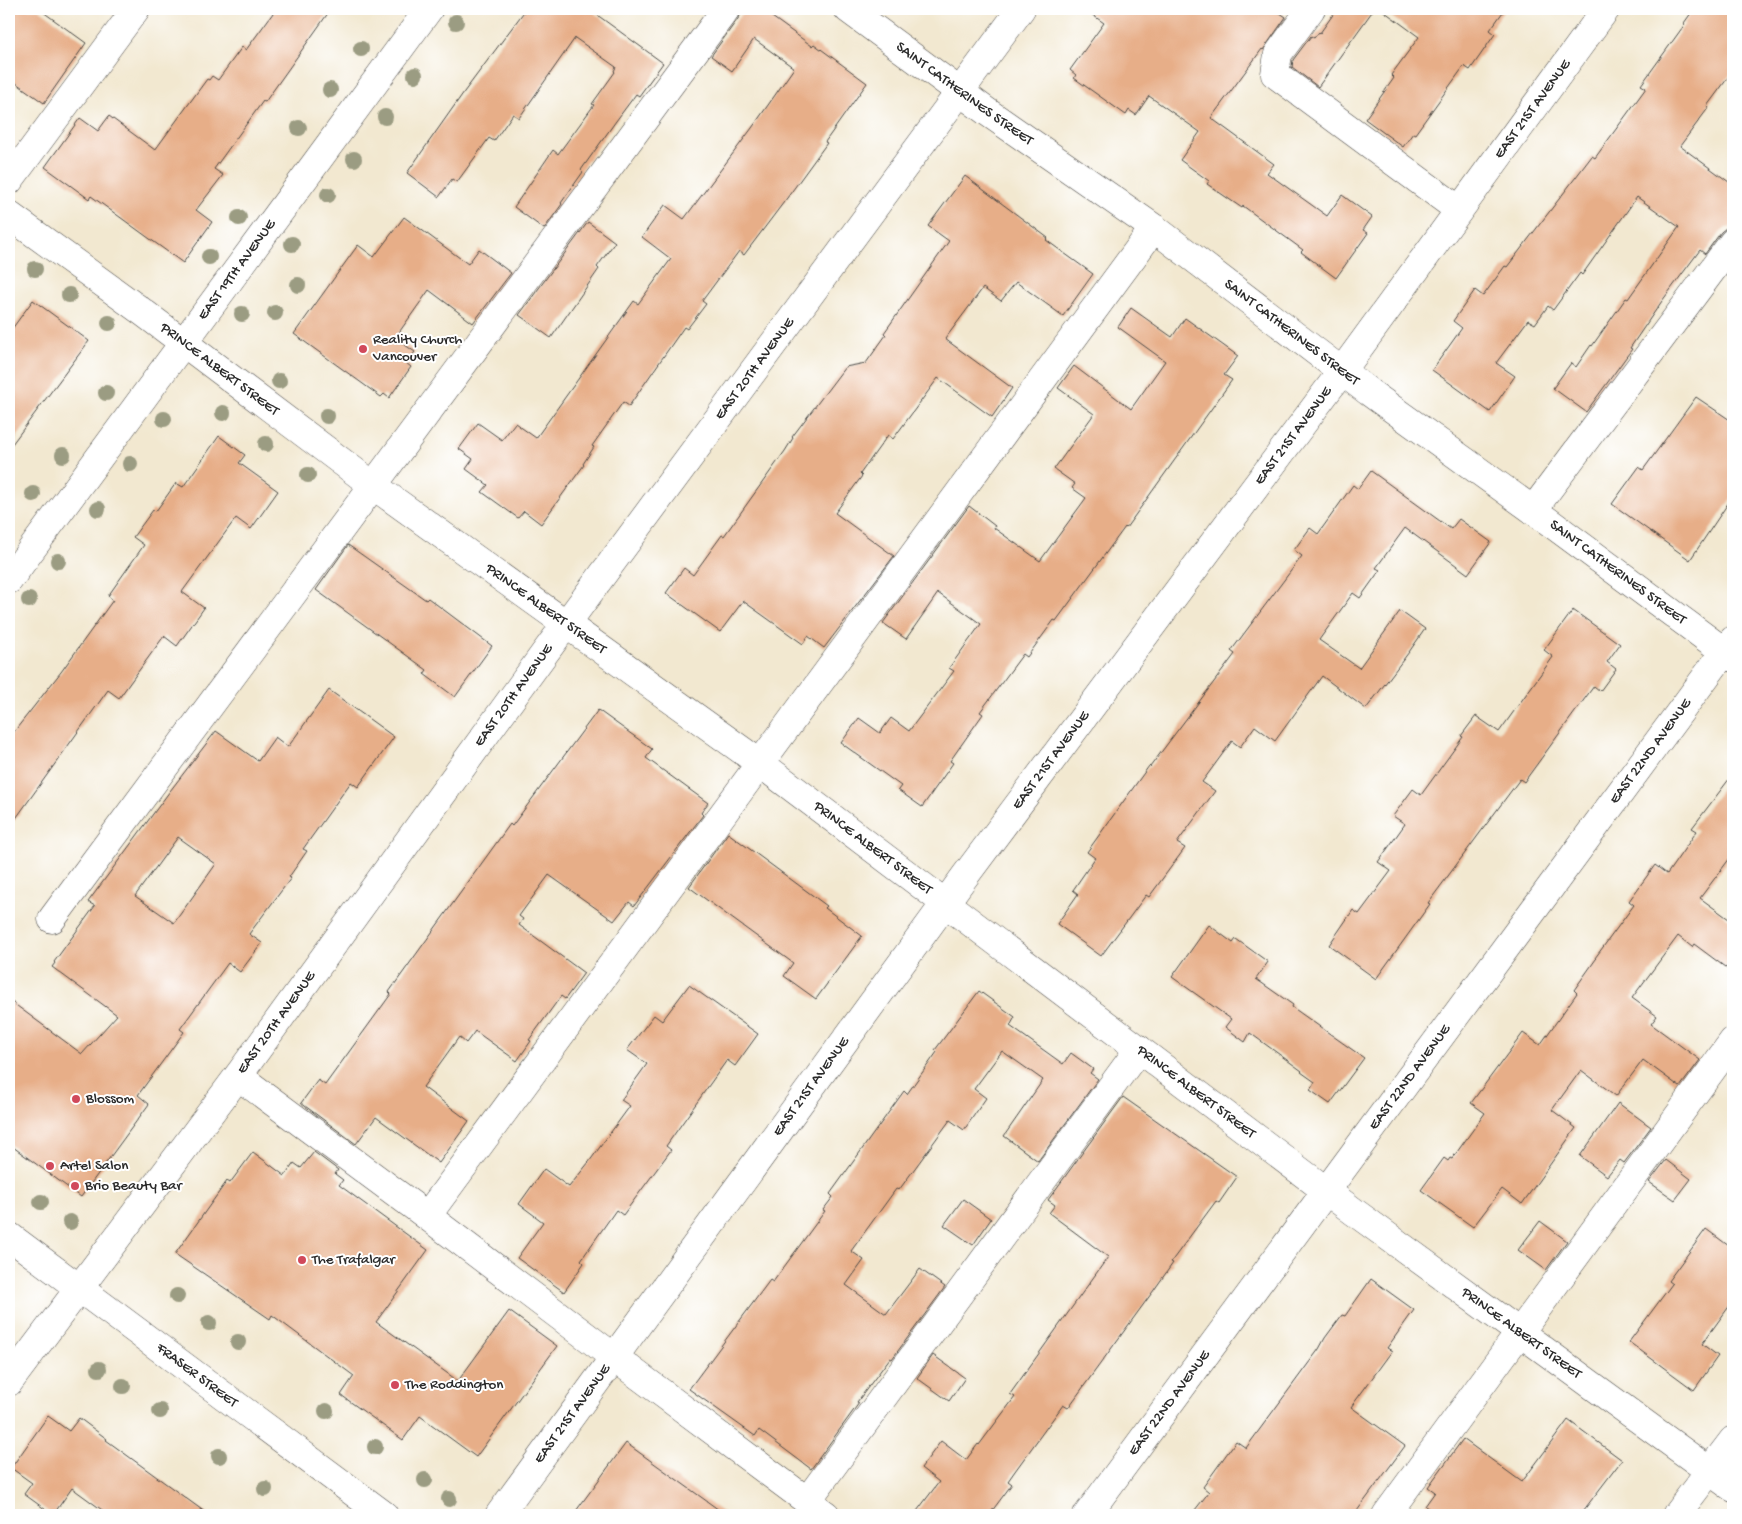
<svg xmlns="http://www.w3.org/2000/svg" width="1742" height="1524" viewBox="0 0 1742 1524" font-family="'Gochi Hand',sans-serif">
  <style>
    .building { fill: #e7ae88; fill-rule: evenodd }
    .lines { fill: none; stroke-linecap: round; stroke-linejoin: round }
    .minor-casing { stroke: #494744; stroke-width: 29 }
    .minor { stroke: #fff; stroke-width: 28 }
    .tree { fill: #9b9c82 }
    .poi-dot { fill: #d1495b; stroke: #fff; stroke-width: 2 }
    .labels { text-anchor: middle; dominant-baseline: central; stroke-width: 4; stroke-linejoin: round; paint-order: stroke }
    .street-label { font-size: 15px; fill: #2b2b2b; stroke: #fff }
    .poi-label { font-size: 15px; fill: #2b2b2b; stroke: #fff; text-anchor: start }
  </style>
  <rect width="100%" height="100%" fill="#fff"/>
  <filter id="ink" filterUnits="userSpaceOnUse"><feTurbulence type="fractalNoise" baseFrequency=".02" numOctaves="2"/><feDisplacementMap in="SourceGraphic" scale="10" xChannelSelector="R" yChannelSelector="G"/><feConvolveMatrix kernelMatrix="1 2 1 2 8 2 1 2 1" color-interpolation-filters="sRGB"/></filter>
  <filter id="wash" filterUnits="userSpaceOnUse"><feTurbulence type="fractalNoise" baseFrequency=".0096" numOctaves="4" result="noise"/><feDisplacementMap in="SourceGraphic" scale="20" xChannelSelector="R" yChannelSelector="G"/><feGaussianBlur stdDeviation="1.12" result="paint"/><feColorMatrix in="noise" values="0 0 0 0 0 0 0 0 0 0 0 0 0 0 0 0 0 1.4 0 .05"/><feComposite in="paint" operator="in"/></filter>
  <g filter="url(#wash)">
    <rect width="100%" height="100%" fill="#f2e8d0"/>
    <g id="blocks">
      <g class="building">
        <polygon points="9,9 39,9 86,43 44,103 9,78"/>
        <polygon points="276,9 331,9 265,102 263,101 214,169 223,175 196,210 212,222 183,263 91,196 89,199 45,167 80,118 98,131 109,116 155,150 207,79 209,80 212,76 218,80 242,47 246,50"/>
        <polygon points="526,9 589,9 663,63 639,96 636,94 616,121 581,170 583,172 561,203 562,204 544,229 514,207 553,150 558,154 594,105 592,104 615,72 614,71 616,67 575,38 519,118 513,114 494,141 489,138 457,182 452,179 439,197 407,173 464,92"/>
        <polygon points="745,9 761,9 812,46 814,44 867,83 825,142 827,143 787,198 744,255 739,251 702,301 706,304 687,329 684,327 629,406 623,402 592,446 594,447 583,464 584,465 541,524 524,511 518,518 482,492 488,485 466,469 473,459 459,449 478,423 502,440 515,423 536,438 634,301 638,304 671,259 642,237 665,205 684,219 752,128 794,68 754,39 732,71 711,56"/>
        <polygon points="1084,9 1274,9 1286,17 1263,50 1262,49 1211,118 1274,164 1267,173 1327,216 1342,195 1372,217 1363,230 1368,233 1336,278 1301,252 1303,250 1243,206 1242,208 1207,184 1209,181 1180,160 1200,132 1149,96 1136,115 1129,110 1126,115 1074,78 1076,75 1070,70 1104,23"/>
        <polygon points="1337,9 1374,9 1318,87 1292,67 1293,60 1311,36 1314,38 1319,32 1320,33"/>
        <polygon points="1381,9 1505,9 1490,30 1495,34 1470,70 1464,66 1415,134 1413,133 1403,147 1365,119 1394,78 1391,75 1419,37"/>
        <polygon points="1694,9 1733,9 1733,71 1707,106 1709,107 1680,146 1733,185 1733,227 1726,228 1721,232 1705,254 1700,250 1662,301 1630,348 1632,349 1586,412 1553,388 1571,363 1576,367 1591,345 1592,346 1626,298 1628,299 1679,227 1637,197 1582,275 1580,273 1553,310 1548,306 1535,324 1528,320 1496,363 1515,376 1490,412 1432,370 1462,328 1453,321 1475,290 1483,296 1505,266 1507,267 1592,156 1595,158 1646,88 1641,85 1685,24 1684,23"/>
        <polygon points="965,176 1048,238 1046,240 1093,274 1063,316 1016,282 1001,301 983,288 945,339 1012,388 992,417 938,378 893,439 888,435 860,474 862,476 835,513 894,556 824,648 808,636 803,644 743,601 720,632 666,593 684,568 693,575 722,535 724,536 785,451 793,438 792,437 845,367 866,363 886,335 884,333 949,241 928,226"/>
        <polygon points="404,217 468,264 479,249 511,273 473,323 429,290 395,338 415,352 406,363 411,367 389,398 384,394 381,397 294,334 358,245 374,257"/>
        <polygon points="588,222 615,242 597,267 599,269 551,338 519,315"/>
        <polygon points="33,300 89,341 9,448 9,333"/>
        <polygon points="1131,308 1172,337 1185,318 1238,356 1224,375 1232,380 1126,528 1125,527 1056,621 1054,620 1027,657 1023,654 980,712 983,714 950,761 953,763 922,807 898,790 901,786 841,743 859,718 880,733 891,718 909,731 954,671 949,668 981,624 938,593 906,639 883,623 969,506 995,526 994,528 1040,561 1086,498 1072,488 1075,484 1054,469 1094,414 1058,388 1074,366 1131,409 1165,361 1118,327"/>
        <polygon points="1696,397 1733,422 1733,496 1690,560 1612,504 1639,467 1643,470"/>
        <polygon points="219,436 245,455 239,463 278,491 251,529 236,518 182,592 204,608 177,646 164,636 119,698 108,690 9,828 9,737 13,733 61,672 113,600 108,596 144,545 133,537 153,510 156,511 176,483 183,487"/>
        <polygon points="1371,471 1451,529 1459,519 1491,542 1468,574 1405,528 1376,568 1380,570 1360,598 1353,593 1319,640 1359,668 1400,611 1425,629 1409,652 1366,709 1322,676 1275,741 1255,726 1240,747 1232,741 1202,782 1215,791 1177,843 1185,848 1149,897 1146,895 1101,956 1057,924 1078,894 1073,890 1095,858 1087,852 1149,766 1150,767 1235,654 1231,651 1302,556 1294,550 1310,528 1318,534 1353,485 1358,489"/>
        <polygon points="348,545 426,600 428,598 492,646 455,697 424,674 427,670 316,590"/>
        <polygon points="1573,610 1620,644 1607,662 1616,669 1600,691 1594,686 1524,782 1520,779 1428,903 1430,904 1376,979 1329,945 1353,910 1359,914 1391,871 1378,862 1405,824 1393,816 1413,789 1421,795 1463,737 1461,736 1476,716 1499,732 1553,657 1544,650"/>
        <path d="M329,690L394,737L358,787L351,782L303,849L307,851L289,877L291,878L249,934L262,943L240,972L228,963L180,1029L184,1032L138,1095L149,1104L81,1197L9,1144V1000L82,1054L117,1015L52,967L55,963L54,962L95,906L88,902L170,791L216,731L258,761L275,737L288,747ZM178,837L216,864L174,923L135,896Z"/>
        <polygon points="598,710 652,749 646,758 708,803 701,813 703,815 634,906 629,902 614,921 549,875 519,916 523,919 519,925 584,973 565,999 561,996 529,1040 531,1041 517,1061 475,1031 466,1043 459,1037 423,1087 469,1121 439,1163 376,1117 356,1144 301,1103 318,1080 325,1085 391,994 389,992 510,824 512,826"/>
        <polygon points="1733,774 1733,854 1700,898 1733,922 1733,973 1694,944 1692,947 1678,936 1632,998 1657,1016 1651,1024 1700,1060 1680,1087 1643,1060 1616,1096 1581,1070 1552,1110 1576,1128 1522,1204 1502,1189 1473,1227 1421,1190 1444,1158 1448,1161 1450,1158 1452,1159 1485,1113 1471,1103 1523,1033 1540,1045 1577,993 1574,990 1596,959 1595,958 1634,905 1629,901 1655,865 1667,874 1697,831 1692,828"/>
        <polygon points="728,833 827,906 825,908 862,936 816,999 784,976 793,963 689,887"/>
        <polygon points="1209,925 1233,943 1236,939 1268,962 1256,979 1293,1005 1292,1007 1364,1058 1330,1104 1310,1090 1315,1082 1301,1072 1302,1071 1250,1033 1245,1042 1225,1027 1231,1019 1172,977"/>
        <polygon points="689,985 758,1034 735,1066 727,1060 666,1146 671,1150 623,1215 616,1210 581,1260 584,1263 564,1292 517,1258 543,1222 519,1204 544,1169 569,1187 589,1162 630,1106 621,1100 647,1064 627,1050 654,1015 662,1021"/>
        <polygon points="979,991 1015,1017 1010,1026 1063,1064 1071,1053 1093,1069 1090,1073 1098,1079 1038,1161 1004,1136 1043,1080 1002,1051 974,1089 986,1098 964,1130 950,1120 899,1190 896,1189 851,1251 864,1260 846,1285 886,1314 920,1269 945,1287 892,1359 890,1358 857,1402 859,1403 811,1469 759,1430 755,1436 689,1389 770,1280 773,1282 825,1211 823,1210 833,1197 830,1194 904,1091 907,1094 937,1052 935,1050"/>
        <polygon points="1123,1097 1237,1177 1219,1203 1216,1201 1171,1262 1173,1263 1154,1290 1068,1408 1063,1405 1015,1471 1008,1481 1012,1484 989,1515 914,1515 939,1482 921,1468 941,1441 966,1460 978,1444 979,1445 1015,1397 1010,1394 1108,1257 1049,1213 1055,1205 1048,1200"/>
        <polygon points="1618,1103 1651,1127 1624,1163 1620,1160 1607,1176 1580,1156"/>
        <polygon points="253,1152 285,1176 294,1163 301,1168 314,1152 338,1170 335,1174 343,1180 339,1185 428,1250 376,1322 458,1381 509,1311 557,1346 476,1457 420,1416 403,1440 341,1395 354,1376 272,1315 270,1319 175,1254 227,1181 230,1183"/>
        <polygon points="1666,1160 1691,1179 1675,1200 1649,1182"/>
        <polygon points="963,1199 991,1219 973,1245 944,1225"/>
        <polygon points="1540,1221 1567,1241 1546,1270 1518,1250"/>
        <polygon points="1706,1229 1733,1249 1733,1301 1702,1344 1718,1356 1694,1390 1629,1342 1672,1284 1668,1281"/>
        <polygon points="1371,1279 1414,1310 1387,1348 1392,1351 1351,1407 1405,1446 1354,1515 1191,1515 1209,1492 1203,1487 1236,1441 1246,1448 1319,1349 1325,1338 1342,1315 1345,1316"/>
        <polygon points="933,1355 965,1378 949,1401 917,1378"/>
        <polygon points="48,1416 69,1431 79,1418 107,1439 106,1440 209,1515 109,1515 72,1488 53,1515 24,1494 32,1483 11,1468"/>
        <polygon points="1568,1420 1622,1460 1580,1515 1438,1515 1425,1506 1435,1492 1428,1487 1463,1439 1522,1482"/>
        <polygon points="626,1443 726,1515 573,1515"/>
      </g>
    </g>
  </g>
  <g filter="url(#ink)">
    <use href="#blocks" fill-opacity="0" stroke="#494744" stroke-width="1"/>
    <g class="lines">
      <g class="minor-casing">
        <g id="minor">
          <path id="s1" d="M848,9L986,111L1154,228L1369,392L1533,510L1733,658"/>
          <polyline points="1311,9 1278,54 1275,74 1459,210"/>
          <polyline points="9,181 136,9"/>
          <path id="s2" d="M9,215L144,313L374,486L761,764L1353,1211L1733,1488"/>
          <polyline points="1533,510 1733,242"/>
          <path id="s3" d="M9,580L429,9"/>
          <polyline points="52,919 726,9"/>
          <polyline points="238,1076 427,1216 615,1358 826,1515"/>
          <polyline points="427,1216 1154,228"/>
          <path id="s4" d="M9,1236L384,1515"/>
          <path id="s5" d="M9,1382L238,1076L544,654L1021,9"/>
          <polyline points="807,1501 1139,1049"/>
          <path id="s6" d="M499,1515L965,876L1342,371L1606,9"/>
          <path id="s7" d="M1087,1515L1733,640"/>
          <polyline points="1386,1515 1733,1041"/>
          <polyline points="1676,1515 1733,1440"/>
        </g>
      </g>
      <use href="#minor" class="minor"/>
    </g>
    <g class="tree">
      <circle cx="456" cy="22" r="8"/>
      <circle cx="361" cy="49" r="8"/>
      <circle cx="415" cy="75" r="8"/>
      <circle cx="330" cy="90" r="8"/>
      <circle cx="385" cy="117" r="8"/>
      <circle cx="299" cy="128" r="8"/>
      <circle cx="354" cy="159" r="8"/>
      <circle cx="328" cy="195" r="8"/>
      <circle cx="239" cy="218" r="8"/>
      <circle cx="292" cy="244" r="8"/>
      <circle cx="209" cy="257" r="8"/>
      <circle cx="35" cy="269" r="8"/>
      <circle cx="298" cy="285" r="8"/>
      <circle cx="69" cy="295" r="8"/>
      <circle cx="275" cy="313" r="8"/>
      <circle cx="242" cy="314" r="8"/>
      <circle cx="109" cy="323" r="8"/>
      <circle cx="279" cy="381" r="8"/>
      <circle cx="106" cy="393" r="8"/>
      <circle cx="223" cy="413" r="8"/>
      <circle cx="327" cy="416" r="8"/>
      <circle cx="164" cy="419" r="8"/>
      <circle cx="266" cy="444" r="8"/>
      <circle cx="63" cy="455" r="8"/>
      <circle cx="130" cy="464" r="8"/>
      <circle cx="308" cy="475" r="8"/>
      <circle cx="33" cy="494" r="8"/>
      <circle cx="98" cy="509" r="8"/>
      <circle cx="58" cy="561" r="8"/>
      <circle cx="29" cy="600" r="8"/>
      <circle cx="41" cy="1202" r="8"/>
      <circle cx="70" cy="1222" r="8"/>
      <circle cx="177" cy="1296" r="8"/>
      <circle cx="209" cy="1323" r="8"/>
      <circle cx="238" cy="1342" r="8"/>
      <circle cx="99" cy="1369" r="8"/>
      <circle cx="123" cy="1386" r="8"/>
      <circle cx="160" cy="1411" r="8"/>
      <circle cx="326" cy="1411" r="8"/>
      <circle cx="375" cy="1447" r="8"/>
      <circle cx="219" cy="1456" r="8"/>
      <circle cx="425" cy="1480" r="8"/>
      <circle cx="265" cy="1489" r="8"/>
      <circle cx="449" cy="1499" r="8"/>
    </g>
  </g>
  <g class="poi-dot">
    <circle cx="363" cy="349" r="5"/>
    <circle cx="76" cy="1099" r="5"/>
    <circle cx="50" cy="1166" r="5"/>
    <circle cx="75" cy="1186" r="5"/>
    <circle cx="302" cy="1260" r="5"/>
    <circle cx="395" cy="1385" r="5"/>
  </g>
  <g class="labels">
    <g class="street-label">
      <text stroke="none"><textPath href="#s1" startOffset="144">SAINT CATHERINES STREET</textPath></text>
      <text stroke="none"><textPath href="#s6" startOffset="1745">EAST 21ST AVENUE</textPath></text>
      <text stroke="none"><textPath href="#s3" startOffset="385">EAST 19TH AVENUE</textPath></text>
      <text stroke="none"><textPath href="#s1" startOffset="549">SAINT CATHERINES STREET</textPath></text>
      <text stroke="none"><textPath href="#s5" startOffset="1258">EAST 20TH AVENUE</textPath></text>
      <text stroke="none"><textPath href="#s2" startOffset="261">PRINCE ALBERT STREET</textPath></text>
      <text stroke="none"><textPath href="#s6" startOffset="1340">EAST 21ST AVENUE</textPath></text>
      <text stroke="none"><textPath href="#s1" startOffset="954">SAINT CATHERINES STREET</textPath></text>
      <text stroke="none"><textPath href="#s2" startOffset="666">PRINCE ALBERT STREET</textPath></text>
      <text stroke="none"><textPath href="#s5" startOffset="852">EAST 20TH AVENUE</textPath></text>
      <text stroke="none"><textPath href="#s7" startOffset="949">EAST 22ND AVENUE</textPath></text>
      <text stroke="none"><textPath href="#s6" startOffset="935">EAST 21ST AVENUE</textPath></text>
      <text stroke="none"><textPath href="#s2" startOffset="1071">PRINCE ALBERT STREET</textPath></text>
      <text stroke="none"><textPath href="#s5" startOffset="448">EAST 20TH AVENUE</textPath></text>
      <text stroke="none"><textPath href="#s7" startOffset="544">EAST 22ND AVENUE</textPath></text>
      <text stroke="none"><textPath href="#s6" startOffset="530">EAST 21ST AVENUE</textPath></text>
      <text stroke="none"><textPath href="#s2" startOffset="1476">PRINCE ALBERT STREET</textPath></text>
      <text stroke="none"><textPath href="#s2" startOffset="1881">PRINCE ALBERT STREET</textPath></text>
      <text stroke="none"><textPath href="#s4" startOffset="234">FRASER STREET</textPath></text>
      <text stroke="none"><textPath href="#s7" startOffset="139">EAST 22ND AVENUE</textPath></text>
      <text stroke="none"><textPath href="#s6" startOffset="125">EAST 21ST AVENUE</textPath></text>
    </g>
    <g class="poi-label">
      <text x="373" y="340">Reality Church<tspan x="373" dy="17">Vancouver</tspan></text>
      <text x="86" y="1099">Blossom</text>
      <text x="60" y="1166">Artel Salon</text>
      <text x="85" y="1186">Brio Beauty Bar</text>
      <text x="312" y="1260">The Trafalgar</text>
      <text x="405" y="1385">The Roddington</text>
    </g>
  </g>
  <rect width="1742" height="1524" fill="none" stroke="#fff" stroke-width="30"/>
</svg>
